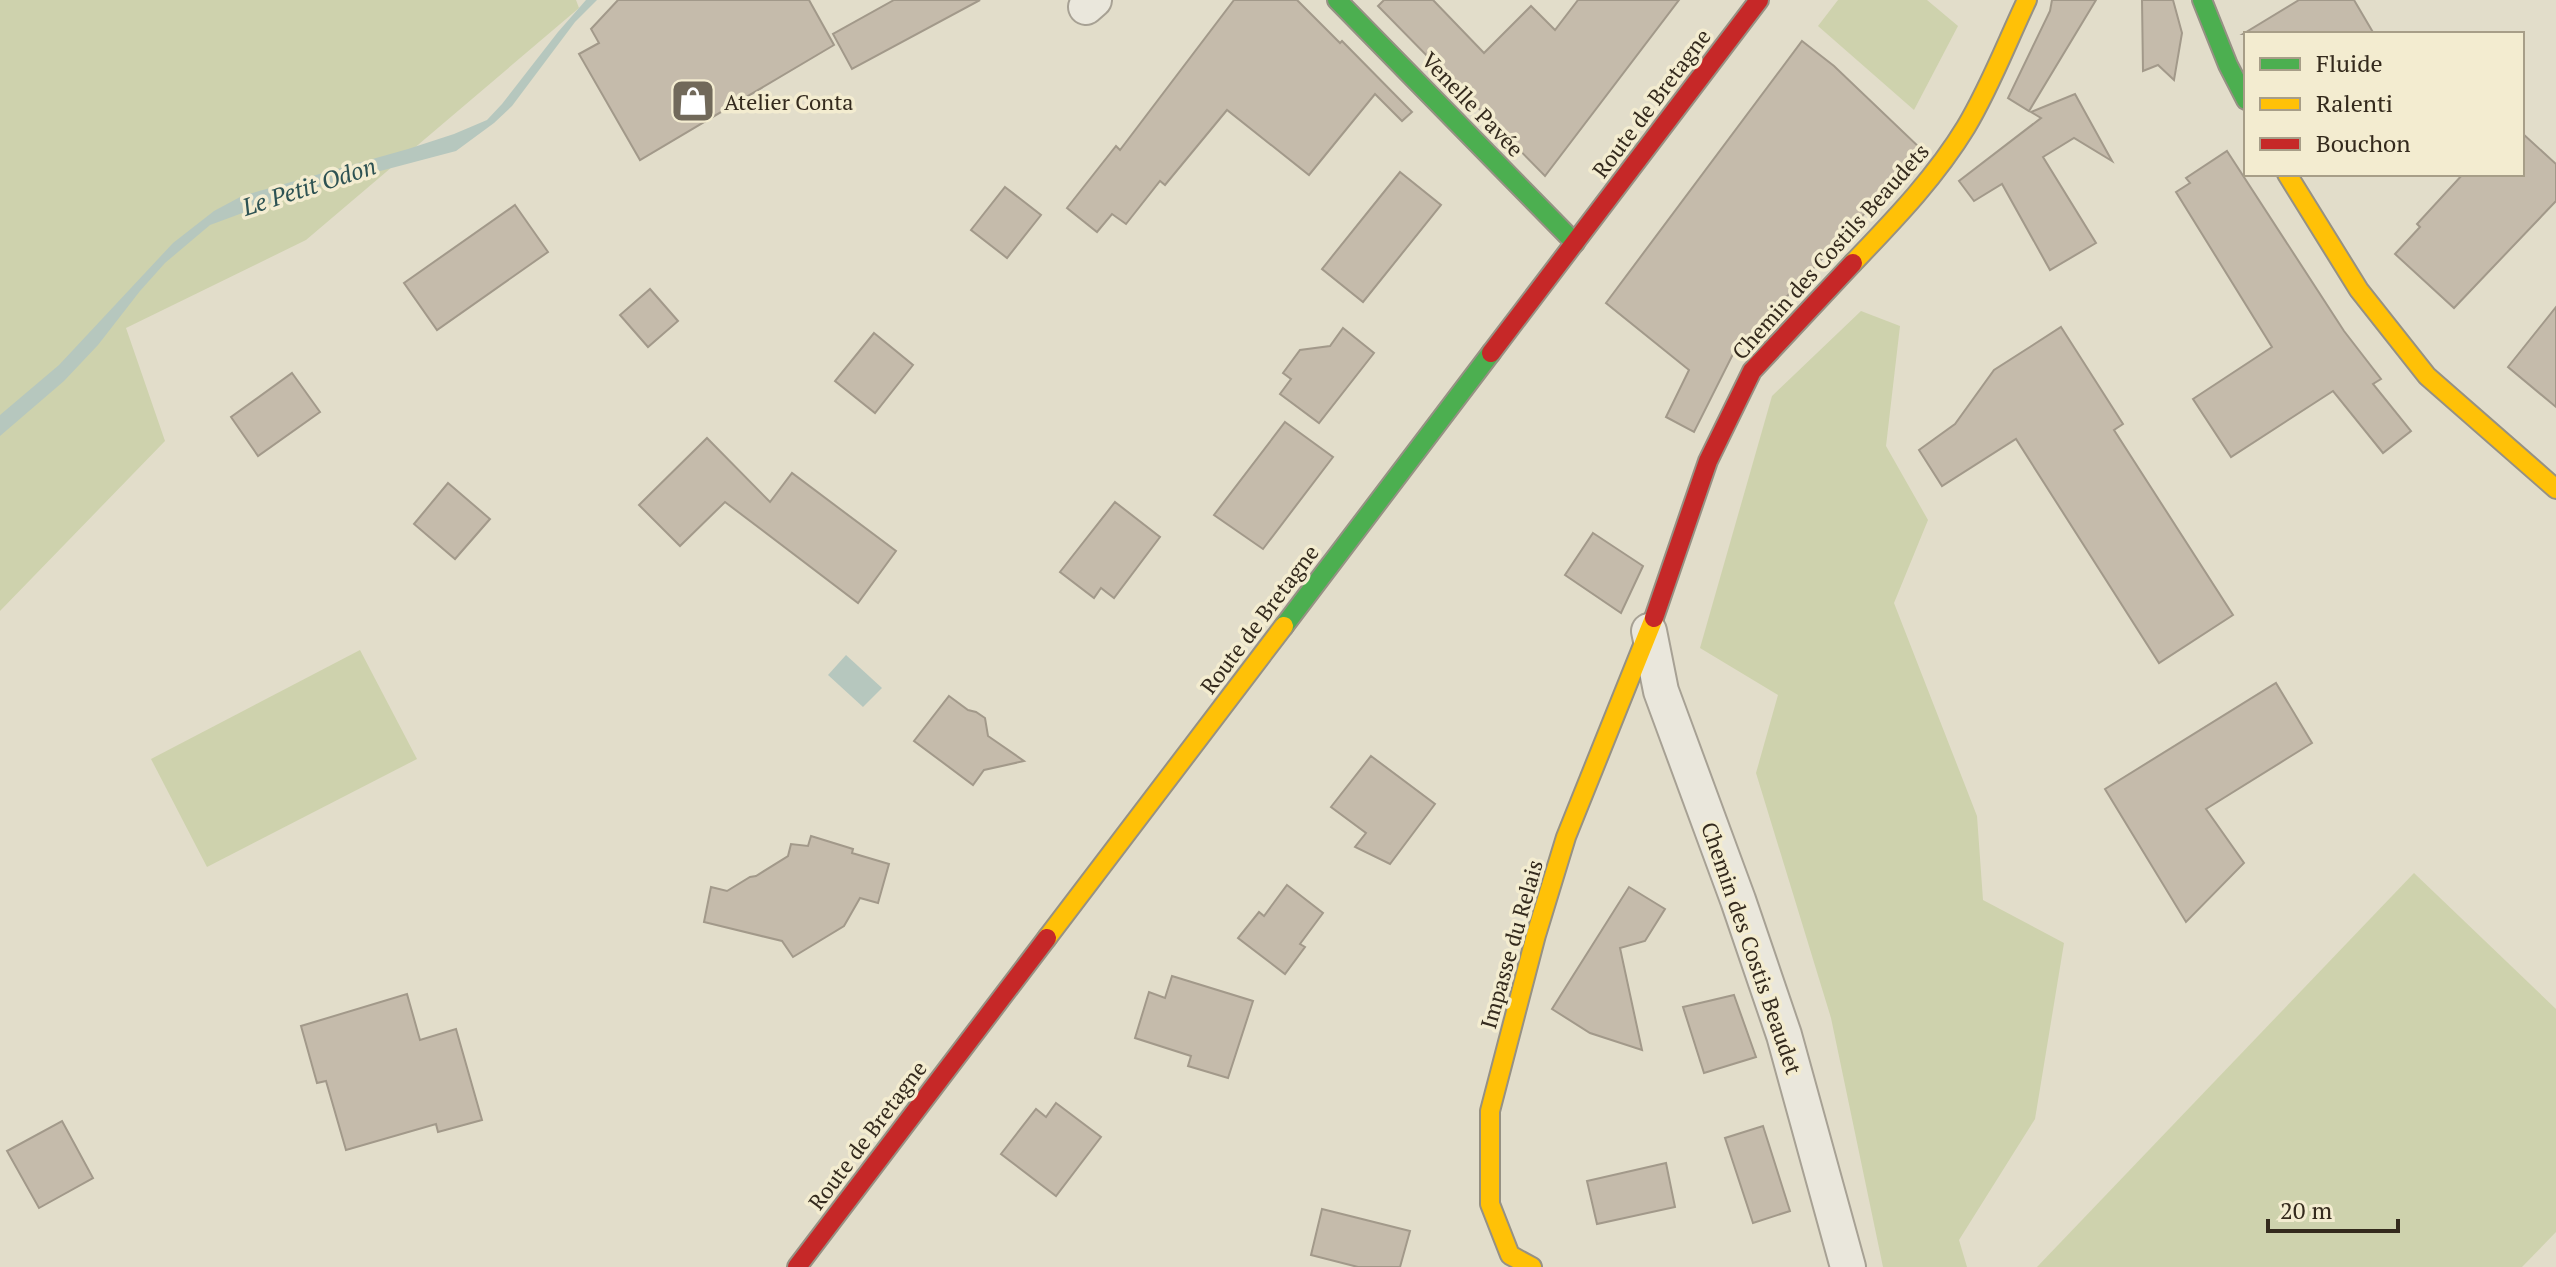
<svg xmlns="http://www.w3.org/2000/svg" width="2556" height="1267" viewBox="0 0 2556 1267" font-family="'PT Serif',serif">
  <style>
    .green { fill: #ced2ad }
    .water { fill: #b6c7be }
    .building { fill: #c5bbab; stroke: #a2998a; stroke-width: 2 }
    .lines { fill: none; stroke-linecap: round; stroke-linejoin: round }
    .street-casing { stroke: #a7a194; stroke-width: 38 }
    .fast-casing { stroke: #969184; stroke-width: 22 }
    .slow-casing { stroke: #969184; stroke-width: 22 }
    .jam-casing { stroke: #969184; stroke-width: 22 }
    .street { stroke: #eae7dc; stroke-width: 34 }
    .fast { stroke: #4caf50; stroke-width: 18 }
    .slow { stroke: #ffc107; stroke-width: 18 }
    .jam { stroke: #c62828; stroke-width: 18 }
    .labels { text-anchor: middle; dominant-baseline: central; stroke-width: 7; stroke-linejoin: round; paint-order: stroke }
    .poi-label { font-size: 22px; fill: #342a1d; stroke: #f3ecd0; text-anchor: start }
    .street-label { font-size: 22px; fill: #342a1d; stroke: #f3ecd0 }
    .water-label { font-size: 24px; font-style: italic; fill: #2d5253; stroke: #f3ecd0 }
  </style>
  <rect width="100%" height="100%" fill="#e2ddca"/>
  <g class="green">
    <polygon points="0,0 576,0 579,8 306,240 126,328 165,441 0,611"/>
    <polygon points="1838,0 1927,0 1958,26 1914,110 1818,26"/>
    <polygon points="1861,311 1900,326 1886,446 1928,520 1894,603 1977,816 1983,900 2064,943 2035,1119 1959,1240 1967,1267 1883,1267 1831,1018 1756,773 1778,695 1700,648 1772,396"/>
    <polygon points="360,650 417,759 207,867 151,759"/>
    <polygon points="2414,873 2556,1009 2556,1232 2522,1267 2037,1267"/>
  </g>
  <g class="water">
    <polygon points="586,0 597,0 575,22 512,106 494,123 456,151 297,193 210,225 165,263 140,291 98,345 64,381 0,436 0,415 59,365 173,243 214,211 242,196 408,149 454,134 487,120 502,104 558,32"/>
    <polygon points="846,655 882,688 863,707 828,675"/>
  </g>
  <g class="building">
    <polygon points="618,0 809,0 834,45 640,160 579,54 599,43 591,29"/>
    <polygon points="894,0 980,0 852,69 833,34"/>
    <polygon points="1234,0 1297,0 1340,43 1342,41 1412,112 1402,121 1375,94 1309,175 1227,110 1165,185 1160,181 1126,224 1112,214 1097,232 1067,208 1116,146 1120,150"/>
    <polygon points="1384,0 1433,0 1484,53 1531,6 1555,30 1578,0 1679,0 1545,176 1378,6"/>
    <polygon points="2052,0 2096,0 2029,111 2008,98 2050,11"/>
    <polygon points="2142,0 2173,0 2182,33 2174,80 2158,65 2143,71"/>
    <polygon points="2299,0 2354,0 2374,34 2243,34"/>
    <polygon points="1802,41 1834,66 1921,149 1879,198 1733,354 1694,432 1666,417 1689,370 1606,303"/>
    <polygon points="2075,94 2112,161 2074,138 2043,157 2096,243 2050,270 2002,184 1974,201 1959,181 2041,118 2031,112"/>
    <polygon points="2522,133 2556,164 2556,201 2454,308 2395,254 2420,227 2417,224 2463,174 2522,174"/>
    <polygon points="2227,151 2344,331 2381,379 2373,384 2411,431 2383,453 2333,391 2231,457 2193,399 2272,347 2176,192 2190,183 2186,178"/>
    <polygon points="1400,172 1441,205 1363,302 1322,269"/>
    <polygon points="1005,187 1041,215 1007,258 971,230"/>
    <polygon points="515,205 548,252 437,330 404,283"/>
    <polygon points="650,289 678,321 648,347 620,315"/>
    <polygon points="2556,307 2556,407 2508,367"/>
    <polygon points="2061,327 2123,424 2114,430 2233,615 2159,663 2016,439 1942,486 1919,450 1955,424 1994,370"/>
    <polygon points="1343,328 1374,353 1319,423 1280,394 1291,379 1283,373 1300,350 1330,346"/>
    <polygon points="874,333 913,365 875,413 835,381"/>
    <polygon points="292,373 320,412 258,456 231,417"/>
    <polygon points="1285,422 1333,457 1263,549 1214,515"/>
    <polygon points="707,438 770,502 792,473 896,551 858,603 725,502 680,546 639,505"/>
    <polygon points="448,483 490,519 455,559 414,524"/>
    <polygon points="1115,502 1160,537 1114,598 1101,588 1094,598 1060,572"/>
    <polygon points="1593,533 1643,566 1621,613 1565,575"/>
    <polygon points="2276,683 2312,743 2206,809 2244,863 2186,922 2105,789"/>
    <polygon points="949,696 968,710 976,712 985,718 988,736 1024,761 984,770 973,785 914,741"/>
    <polygon points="1371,756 1435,804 1390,864 1355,847 1366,833 1331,807"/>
    <polygon points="811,836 853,849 852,853 889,864 878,903 860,898 844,926 793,957 782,941 704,922 711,887 727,891 750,877 756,876 788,856 791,844 808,846"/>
    <polygon points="1287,885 1323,913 1300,944 1305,947 1285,974 1238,938 1259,912 1264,916"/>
    <polygon points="1629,887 1665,909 1645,941 1620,948 1642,1050 1590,1033 1552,1009"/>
    <polygon points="1172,976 1253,1001 1228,1078 1188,1066 1191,1056 1135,1038 1149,992 1165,998"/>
    <polygon points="407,994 420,1040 456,1029 482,1120 438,1132 436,1124 346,1150 326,1081 317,1083 301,1026"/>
    <polygon points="1734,995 1756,1057 1704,1073 1683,1007"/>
    <polygon points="1056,1103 1101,1137 1056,1196 1001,1154 1036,1109 1046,1117"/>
    <polygon points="62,1121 93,1178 39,1208 7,1151"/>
    <polygon points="1763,1126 1790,1211 1753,1223 1725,1138"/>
    <polygon points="1666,1163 1675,1207 1597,1224 1587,1181"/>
    <polygon points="1322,1209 1410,1231 1400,1267 1358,1267 1311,1255"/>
  </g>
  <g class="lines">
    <g class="street-casing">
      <g id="street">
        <polyline points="1086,7 1094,0"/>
        <polyline points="1649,631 1661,691 1738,900 1784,1035 1848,1267"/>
      </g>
    </g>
    <g class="fast-casing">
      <g id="fast">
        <polyline points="1337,0 1575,243"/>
        <polyline points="2202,0 2228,65 2246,100"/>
        <polyline points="1284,626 1491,353"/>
      </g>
    </g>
    <g class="slow-casing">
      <g id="slow">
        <polyline points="2287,174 2359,290 2427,376 2556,489"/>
        <path d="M1853,263C1893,221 1935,178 1966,127C1990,87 2007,42 2027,0"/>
        <polyline points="1047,938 1284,626"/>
        <polyline points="1532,1267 1510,1255 1490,1204 1490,1111 1536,935 1566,837 1654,618"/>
      </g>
    </g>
    <g class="jam-casing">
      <g id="jam">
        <polyline points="1491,353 1759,0"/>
        <polyline points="1654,618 1708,461 1752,371 1853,263"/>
        <polyline points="797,1267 1047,938"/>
      </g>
    </g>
    <use href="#street" class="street"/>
    <use href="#fast" class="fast"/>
    <use href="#slow" class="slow"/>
    <use href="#jam" class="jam"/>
  </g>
  <defs>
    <g id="shop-square" transform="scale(2.3)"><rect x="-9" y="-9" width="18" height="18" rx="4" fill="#71695a" stroke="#f3ecd0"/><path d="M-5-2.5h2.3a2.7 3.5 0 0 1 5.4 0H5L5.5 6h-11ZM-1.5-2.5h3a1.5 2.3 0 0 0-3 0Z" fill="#fff"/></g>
  </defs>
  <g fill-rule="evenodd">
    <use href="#shop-square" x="693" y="101"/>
  </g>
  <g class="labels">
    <g class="poi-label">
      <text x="724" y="101">Atelier Conta</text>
    </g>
    <g class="street-label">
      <text transform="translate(1651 103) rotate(-53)">Route de Bretagne</text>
      <text transform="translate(1473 104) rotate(46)">Venelle Pavée</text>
      <text transform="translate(1830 251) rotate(-48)">Chemin des Costils Beaudets</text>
      <text transform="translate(1259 619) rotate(-53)">Route de Bretagne</text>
      <text transform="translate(1511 944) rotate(-74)">Impasse du Relais</text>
      <text transform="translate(1752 948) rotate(71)">Chemin des Costis Beaudet</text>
      <text transform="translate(867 1135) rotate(-53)">Route de Bretagne</text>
    </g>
    <g class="water-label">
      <text transform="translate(309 186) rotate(-18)">Le Petit Odon</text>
    </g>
  </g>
  <rect x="2244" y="32" width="280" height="144" fill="#f3ecd0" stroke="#a79e88" stroke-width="2"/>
  <rect x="2260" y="58" width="40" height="12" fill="#4caf50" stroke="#a79e88" stroke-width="2"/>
  <text x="2316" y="72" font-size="24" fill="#342a1d">Fluide</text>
  <rect x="2260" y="98" width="40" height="12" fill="#ffc107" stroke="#a79e88" stroke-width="2"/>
  <text x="2316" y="112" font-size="24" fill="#342a1d">Ralenti</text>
  <rect x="2260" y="138" width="40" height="12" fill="#c62828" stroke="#a79e88" stroke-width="2"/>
  <text x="2316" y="152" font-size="24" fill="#342a1d">Bouchon</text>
  <path d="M2268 1219v12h130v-12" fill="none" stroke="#342a1d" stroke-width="4"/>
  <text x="2280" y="1219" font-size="24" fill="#342a1d" stroke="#f3ecd0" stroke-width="6" paint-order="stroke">20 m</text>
</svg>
